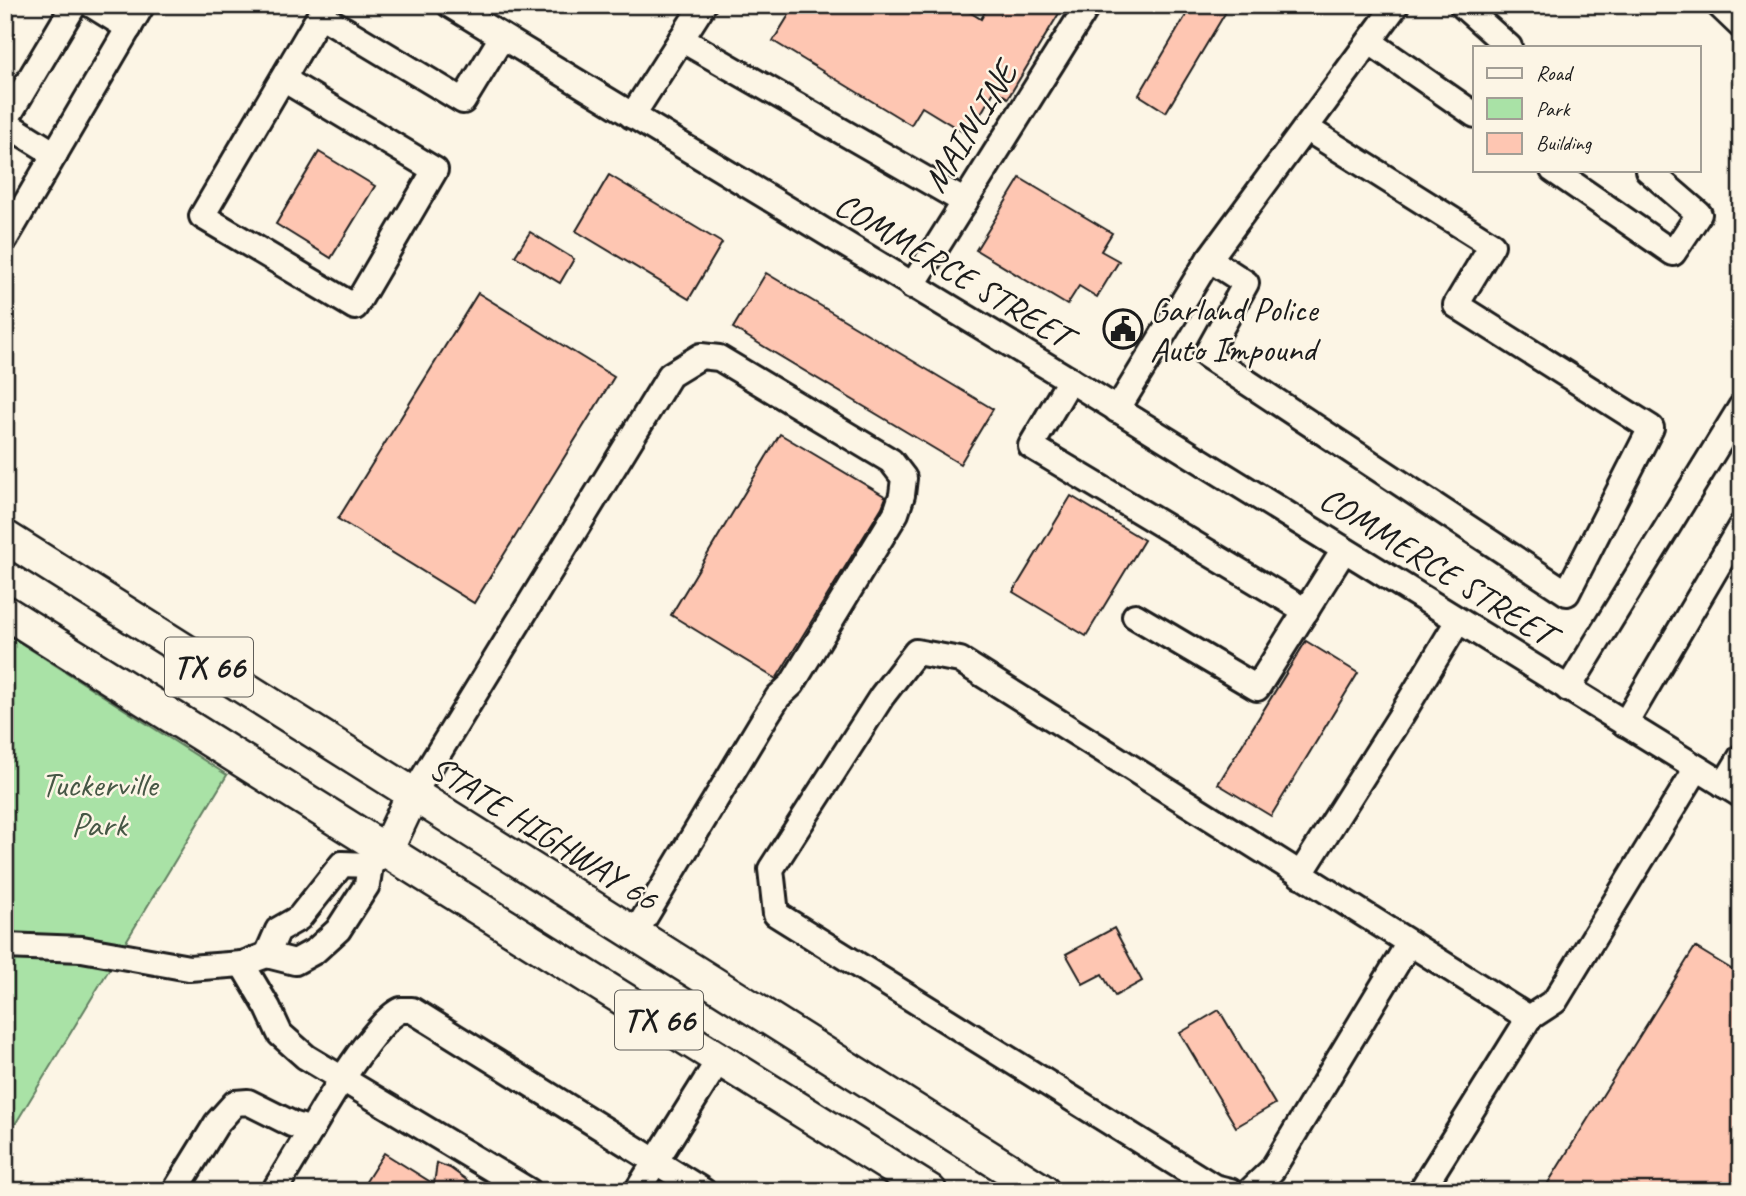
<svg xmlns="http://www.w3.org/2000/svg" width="1746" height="1196" viewBox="0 0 1746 1196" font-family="Caveat,sans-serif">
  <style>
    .green { fill: #a9e2a6; stroke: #627f61; stroke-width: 2 }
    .building { fill: #fec6b2; stroke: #1c1c1c; stroke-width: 2 }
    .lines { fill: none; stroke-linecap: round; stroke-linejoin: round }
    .minor-casing { stroke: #1c1c1c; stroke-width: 30 }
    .major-casing { stroke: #1c1c1c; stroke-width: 37 }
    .minor { stroke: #fcf5e5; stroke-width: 24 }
    .major { stroke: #fcf5e5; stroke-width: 32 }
    .labels { text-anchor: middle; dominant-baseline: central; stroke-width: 5; stroke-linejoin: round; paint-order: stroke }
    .shield { fill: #fcf5e5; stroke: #5f5d58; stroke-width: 2 }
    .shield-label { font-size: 33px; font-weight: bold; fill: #1c1c1c }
    .street-label { font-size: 35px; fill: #1c1c1c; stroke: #fcf5e5 }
    .poi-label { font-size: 35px; fill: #1c1c1c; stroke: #fcf5e5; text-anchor: start }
    .park-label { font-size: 35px; fill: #465745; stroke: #fcf5e5 }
  </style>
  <rect width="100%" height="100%" fill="#fcf5e5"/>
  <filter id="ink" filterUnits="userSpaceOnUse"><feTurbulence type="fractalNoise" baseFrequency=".0143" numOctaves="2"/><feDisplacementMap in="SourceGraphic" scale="14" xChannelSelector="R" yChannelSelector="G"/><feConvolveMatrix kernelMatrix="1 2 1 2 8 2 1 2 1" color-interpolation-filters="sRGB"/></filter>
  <g filter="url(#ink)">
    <polygon class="green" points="5,633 227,775 5,1141"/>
    <g class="building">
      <polygon points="795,5 958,5 981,19 989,5 1064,5 1008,98 995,90 968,135 922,107 911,125 773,41"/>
      <polygon points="1192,5 1230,5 1166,112 1139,95"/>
      <polygon points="319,152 375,186 331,258 276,224"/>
      <polygon points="609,175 722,243 689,299 576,231"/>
      <polygon points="1020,178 1112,233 1101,251 1119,261 1097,297 1079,286 1067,305 976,250"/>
      <polygon points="530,232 574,259 560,283 515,256"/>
      <polygon points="766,273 993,409 960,464 733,328"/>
      <polygon points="478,293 614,377 474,603 338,519"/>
      <polygon points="780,434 886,497 882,507 776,679 671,615"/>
      <polygon points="1071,496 1144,540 1086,636 1013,592"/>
      <polygon points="1306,641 1358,673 1271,816 1218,784"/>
      <polygon points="1114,928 1142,981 1115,996 1102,974 1083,984 1066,954"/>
      <polygon points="1695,947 1741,975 1741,1191 1543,1191"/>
      <polygon points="1219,1010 1275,1104 1236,1127 1180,1033"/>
      <polygon points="384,1153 434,1184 437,1163 450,1168 468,1181 454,1191 360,1191"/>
    </g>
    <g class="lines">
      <g class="minor-casing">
        <g id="minor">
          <polyline points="92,5 129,28"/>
          <polyline points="325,5 320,15 463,101 502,37"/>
          <polyline points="450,5 1070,380 1741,795"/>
          <polyline points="1462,5 1509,47"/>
          <polyline points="1719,5 1741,26"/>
          <polyline points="681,39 965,202"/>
          <polyline points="1370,42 1475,115"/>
          <polyline points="283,79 435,170 355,307 202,216 320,15"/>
          <polyline points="632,116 703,5"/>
          <polyline points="5,121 74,5"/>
          <polyline points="5,123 55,154"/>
          <polyline points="1553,170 1673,253 1699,214 1648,170"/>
          <polyline points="5,239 142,5"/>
          <polyline points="1209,259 1246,283 1206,355 1567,593 1651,428 1456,305 1492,245 1306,128"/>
          <polyline points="912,286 1088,5"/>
          <polyline points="1070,380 1031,446 1306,611"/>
          <polyline points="1117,410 1209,259 1396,5"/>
          <polyline points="1135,616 1257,688 1344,550"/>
          <polyline points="1568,689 1741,407"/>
          <polyline points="1625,724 1741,526"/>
          <polyline points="1724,785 1741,757"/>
          <polyline points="412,796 670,375 701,356 719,358 891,461 904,478 902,495 896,513 792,684 778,697 764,719 634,935"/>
          <polyline points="387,849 370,865 367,885 338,930 315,951 295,962 267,955 242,964 268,1008 280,1034 306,1057 529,1191"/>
          <polyline points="1300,875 1402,714 1458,621"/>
          <polyline points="5,946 82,949 189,968 242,964"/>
          <polyline points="267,955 278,930 299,918 342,864 370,865"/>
          <path d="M175,1191L217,1123L235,1103L248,1102L292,1124L311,1130C326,1104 376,1020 401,1010C402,1010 410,1010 412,1010L703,1191"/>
          <polyline points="274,1191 311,1130"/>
          <polyline points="637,1191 720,1058"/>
          <polyline points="1230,1191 1214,1187 776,914 771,869 882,696 916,652 960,660 1529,1018"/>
          <polyline points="1250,1191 1272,1170 1409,943"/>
          <polyline points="1421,1191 1529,1018 1555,1001 1697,768"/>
        </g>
      </g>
      <g class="major-casing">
        <g id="major">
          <polyline points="5,537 1043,1191"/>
          <polyline points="5,612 930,1191"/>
          <polyline points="387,849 412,796"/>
        </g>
      </g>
      <use href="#minor" class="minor"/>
      <use href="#major" class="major"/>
    </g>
  </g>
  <defs>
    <g id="civic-ring" transform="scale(2.0125)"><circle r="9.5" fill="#fcf5e5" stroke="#1c1c1c" stroke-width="1.5"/><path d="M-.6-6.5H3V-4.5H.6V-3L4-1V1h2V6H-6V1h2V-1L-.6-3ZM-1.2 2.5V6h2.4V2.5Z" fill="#1c1c1c"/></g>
  </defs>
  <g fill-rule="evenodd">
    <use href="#civic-ring" x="1123" y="329"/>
  </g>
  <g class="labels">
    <g class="shield">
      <rect x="165" y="637.5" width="88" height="59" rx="5"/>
      <rect x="615" y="990.5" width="88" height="59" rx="5"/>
    </g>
    <g class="shield-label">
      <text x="209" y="667">TX 66</text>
      <text x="659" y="1020">TX 66</text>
    </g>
    <g class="street-label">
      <text transform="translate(970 127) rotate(-58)">MAINLINE</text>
      <text transform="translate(953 270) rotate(31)">COMMERCE STREET</text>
      <text transform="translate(1437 566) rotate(32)">COMMERCE STREET</text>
      <text transform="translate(544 833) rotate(32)">STATE HIGHWAY 66</text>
    </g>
    <g class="poi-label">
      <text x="1150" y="309">Garland Police<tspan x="1150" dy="40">Auto Impound</tspan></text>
    </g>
    <g class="park-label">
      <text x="99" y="784">Tuckerville<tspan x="99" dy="40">Park</tspan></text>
    </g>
  </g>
  <rect width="1746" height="1196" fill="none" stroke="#fcf5e5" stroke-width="28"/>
  <rect x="14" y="14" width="1718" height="1168" fill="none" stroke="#1c1c1c" stroke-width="2.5" filter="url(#ink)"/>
  <rect x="1473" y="46" width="228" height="126" fill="#fcf5e5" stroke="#a29e95" stroke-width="2"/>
  <rect x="1487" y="68" width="35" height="10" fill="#fcf5e5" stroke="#a29e95" stroke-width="2"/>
  <text x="1536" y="80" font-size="21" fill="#1c1c1c">Road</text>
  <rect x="1487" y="98" width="35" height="21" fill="#a9e2a6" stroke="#a29e95" stroke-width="2"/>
  <text x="1536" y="116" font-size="21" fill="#1c1c1c">Park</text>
  <rect x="1487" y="133" width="35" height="21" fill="#fec6b2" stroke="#a29e95" stroke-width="2"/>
  <text x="1536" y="150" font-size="21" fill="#1c1c1c">Building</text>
</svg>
